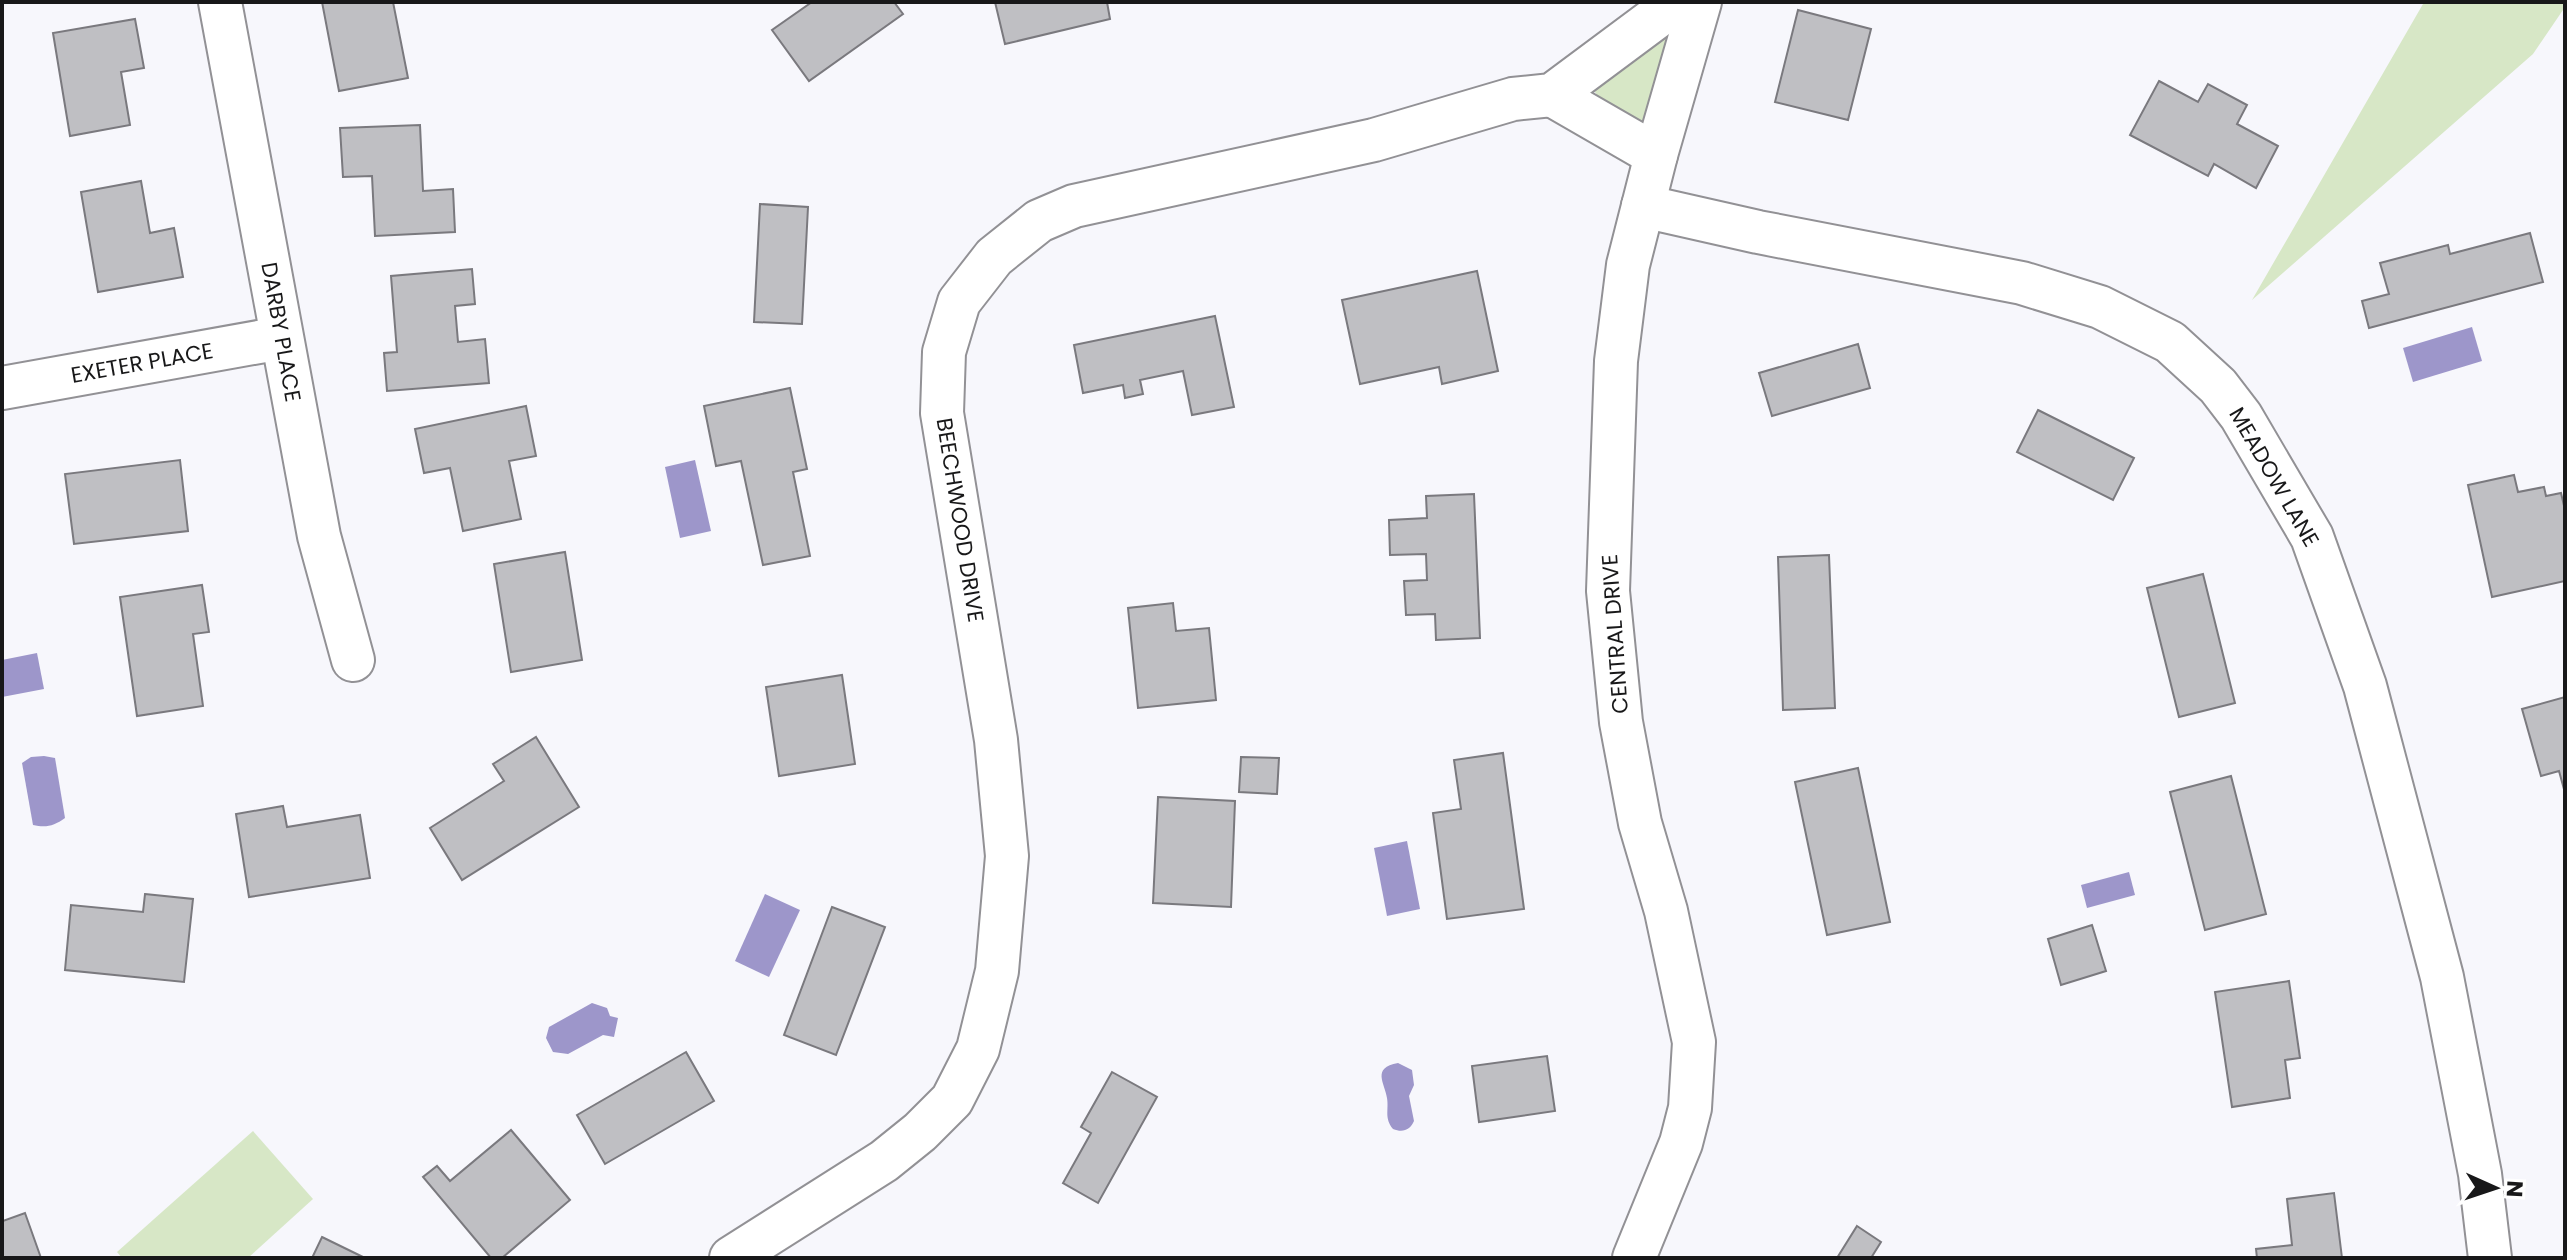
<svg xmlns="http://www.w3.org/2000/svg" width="2567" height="1260" viewBox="0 0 2567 1260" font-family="Poppins,sans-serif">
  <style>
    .green { fill: #d7e7c6 }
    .water { fill: #9d96ca }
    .building { fill: #bfbfc3; stroke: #7a797e; stroke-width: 2 }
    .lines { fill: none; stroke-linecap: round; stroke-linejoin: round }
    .minor-casing { stroke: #929195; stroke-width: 46 }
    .minor { stroke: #fff; stroke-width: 42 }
    .labels { text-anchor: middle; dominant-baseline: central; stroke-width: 6; stroke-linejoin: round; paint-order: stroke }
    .street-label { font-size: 22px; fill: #181819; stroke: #fff }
  </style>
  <rect width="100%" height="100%" fill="#f7f7fc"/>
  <g class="green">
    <polygon points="2420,2 2565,2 2565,7 2533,54 2252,300 2423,4"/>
    <polygon points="1674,25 1646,126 1597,95 1593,89"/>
    <polygon points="253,1131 313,1199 248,1258 122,1258 117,1252"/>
  </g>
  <g class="water">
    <polygon points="2472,327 2482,361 2413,382 2403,348"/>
    <polygon points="695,460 711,531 680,538 665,467"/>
    <polygon points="37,653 44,689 2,697 2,660"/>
    <path d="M44,756L55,758L65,818C54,826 46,828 33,825L22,763L31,757Z"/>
    <polygon points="1407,841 1420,909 1387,916 1374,848"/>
    <polygon points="2129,872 2135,895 2087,908 2081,885"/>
    <polygon points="765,894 800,910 769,977 735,961"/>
    <polygon points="592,1003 607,1008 610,1016 618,1018 614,1037 603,1035 568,1054 553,1052 546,1038 549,1027"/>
    <path d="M1398,1063L1412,1070L1414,1085L1409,1096L1414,1121C1410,1130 1403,1133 1393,1129C1384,1118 1389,1110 1387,1098C1385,1083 1371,1068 1398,1063Z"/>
  </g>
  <g class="building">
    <polygon points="322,2 393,2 408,78 339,91"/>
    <polygon points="812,2 894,2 903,14 809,81 772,30"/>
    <polygon points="995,2 1107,2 1110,19 1005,44"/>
    <polygon points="1798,10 1871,29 1848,120 1775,102"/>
    <polygon points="135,19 144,68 121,72 130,125 70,136 53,33"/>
    <polygon points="2159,81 2198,102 2208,84 2247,105 2237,124 2278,146 2256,188 2214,164 2208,176 2130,135"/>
    <polygon points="420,125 423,191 453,189 455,232 375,236 372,176 343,177 340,128"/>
    <polygon points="141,181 150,233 174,228 183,277 98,292 81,192"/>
    <polygon points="760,204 808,207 802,324 754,322"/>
    <polygon points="2530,233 2543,282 2369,328 2362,301 2389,294 2380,263 2448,245 2450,254"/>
    <polygon points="472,269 475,304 455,306 458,342 485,339 489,383 387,391 384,353 397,352 391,276"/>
    <polygon points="1477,271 1498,371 1442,384 1439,367 1360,384 1342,300"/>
    <polygon points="1215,316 1234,407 1192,415 1183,371 1140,380 1143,394 1125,398 1123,385 1083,393 1074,345"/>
    <polygon points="1858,344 1870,388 1772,416 1759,373"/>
    <polygon points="790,388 807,469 793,472 810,556 763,565 741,461 716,466 704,406"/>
    <polygon points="526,406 536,456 509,461 521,519 463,531 450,468 424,473 415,429"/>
    <polygon points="2038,410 2134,458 2113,500 2017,452"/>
    <polygon points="180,460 188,531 74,544 65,474"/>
    <polygon points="2514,475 2518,492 2544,487 2546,496 2561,493 2565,510 2565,581 2492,597 2468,485"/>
    <polygon points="1474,494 1480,638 1436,640 1435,614 1406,615 1404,581 1427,580 1426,554 1390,555 1389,520 1427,518 1426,496"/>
    <polygon points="565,552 582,660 511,672 494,564"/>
    <polygon points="1829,555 1835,708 1783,710 1778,557"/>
    <polygon points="2203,574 2235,703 2179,717 2147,588"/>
    <polygon points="202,585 209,632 193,634 203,706 137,716 120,597"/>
    <polygon points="1173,603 1176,631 1209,628 1216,700 1138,708 1128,608"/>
    <polygon points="842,675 855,764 779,776 766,687"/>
    <polygon points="2565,697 2565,793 2559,771 2541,776 2522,709"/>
    <polygon points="536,737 579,807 462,880 430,828 504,781 493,764"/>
    <polygon points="1503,753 1524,909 1447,919 1433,813 1461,809 1454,760"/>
    <polygon points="1241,757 1279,758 1277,794 1239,792"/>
    <polygon points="1858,768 1890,922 1827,935 1795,782"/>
    <polygon points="2231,776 2266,914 2205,930 2170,792"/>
    <polygon points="1158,797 1235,801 1231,907 1153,903"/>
    <polygon points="283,806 287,827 360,815 370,878 249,897 236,814"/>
    <polygon points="145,894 193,899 184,982 65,970 71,905 143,912"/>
    <polygon points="832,907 885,927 836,1055 784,1035"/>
    <polygon points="2092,925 2106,971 2061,985 2048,939"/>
    <polygon points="2289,981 2300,1058 2285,1060 2290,1098 2232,1107 2215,992"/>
    <polygon points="686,1052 714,1101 605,1164 577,1115"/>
    <polygon points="1547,1056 1555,1111 1479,1122 1472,1066"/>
    <polygon points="1112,1072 1157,1097 1098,1203 1063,1183 1091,1133 1081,1127"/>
    <polygon points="511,1130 570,1200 502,1258 491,1258 423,1177 437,1166 450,1181"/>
    <polygon points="2334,1193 2342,1258 2257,1258 2256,1249 2292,1245 2287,1199"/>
    <polygon points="25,1213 41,1258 2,1258 2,1218 3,1221"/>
    <polygon points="1857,1226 1881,1242 1871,1258 1837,1258"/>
    <polygon points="322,1237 365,1258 312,1258"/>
  </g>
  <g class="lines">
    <g class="minor-casing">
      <g id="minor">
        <polyline points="220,2 319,536 353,660"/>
        <polyline points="1552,95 1656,155"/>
        <polyline points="1643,206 1758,232 2022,283 2100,307 2170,342 2218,386 2241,416 2312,537 2365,686 2442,977 2480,1174 2490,1258"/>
        <polyline points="2,388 281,338"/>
        <polyline points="731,1258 884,1161 920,1132 952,1100 978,1049 997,971 1007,856 996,740 942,413 944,352 959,302 994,257 1039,221 1074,206 1374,140 1513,99 1552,95 1677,2"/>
        <polyline points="1634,1258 1681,1143 1690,1108 1694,1042 1666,911 1640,823 1621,722 1608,591 1616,361 1628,265 1656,155 1700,2"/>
      </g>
    </g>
    <use href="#minor" class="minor"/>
  </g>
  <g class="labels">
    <g class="street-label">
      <text transform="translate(281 332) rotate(80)">DARBY PLACE</text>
      <text transform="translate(142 363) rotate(-10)">EXETER PLACE</text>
      <text transform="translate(2274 477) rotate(60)">MEADOW LANE</text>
      <text transform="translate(960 520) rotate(81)">BEECHWOOD DRIVE</text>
      <text transform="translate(1615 634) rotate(-94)">CENTRAL DRIVE</text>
    </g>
  </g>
  <rect width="2567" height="1260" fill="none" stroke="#181819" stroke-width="8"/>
  <g transform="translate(2495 1188) rotate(93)" stroke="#ffffff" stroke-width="6" paint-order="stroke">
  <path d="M0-6L14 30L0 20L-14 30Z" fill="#181819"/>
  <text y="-12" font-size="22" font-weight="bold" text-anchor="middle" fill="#181819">N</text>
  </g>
</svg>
